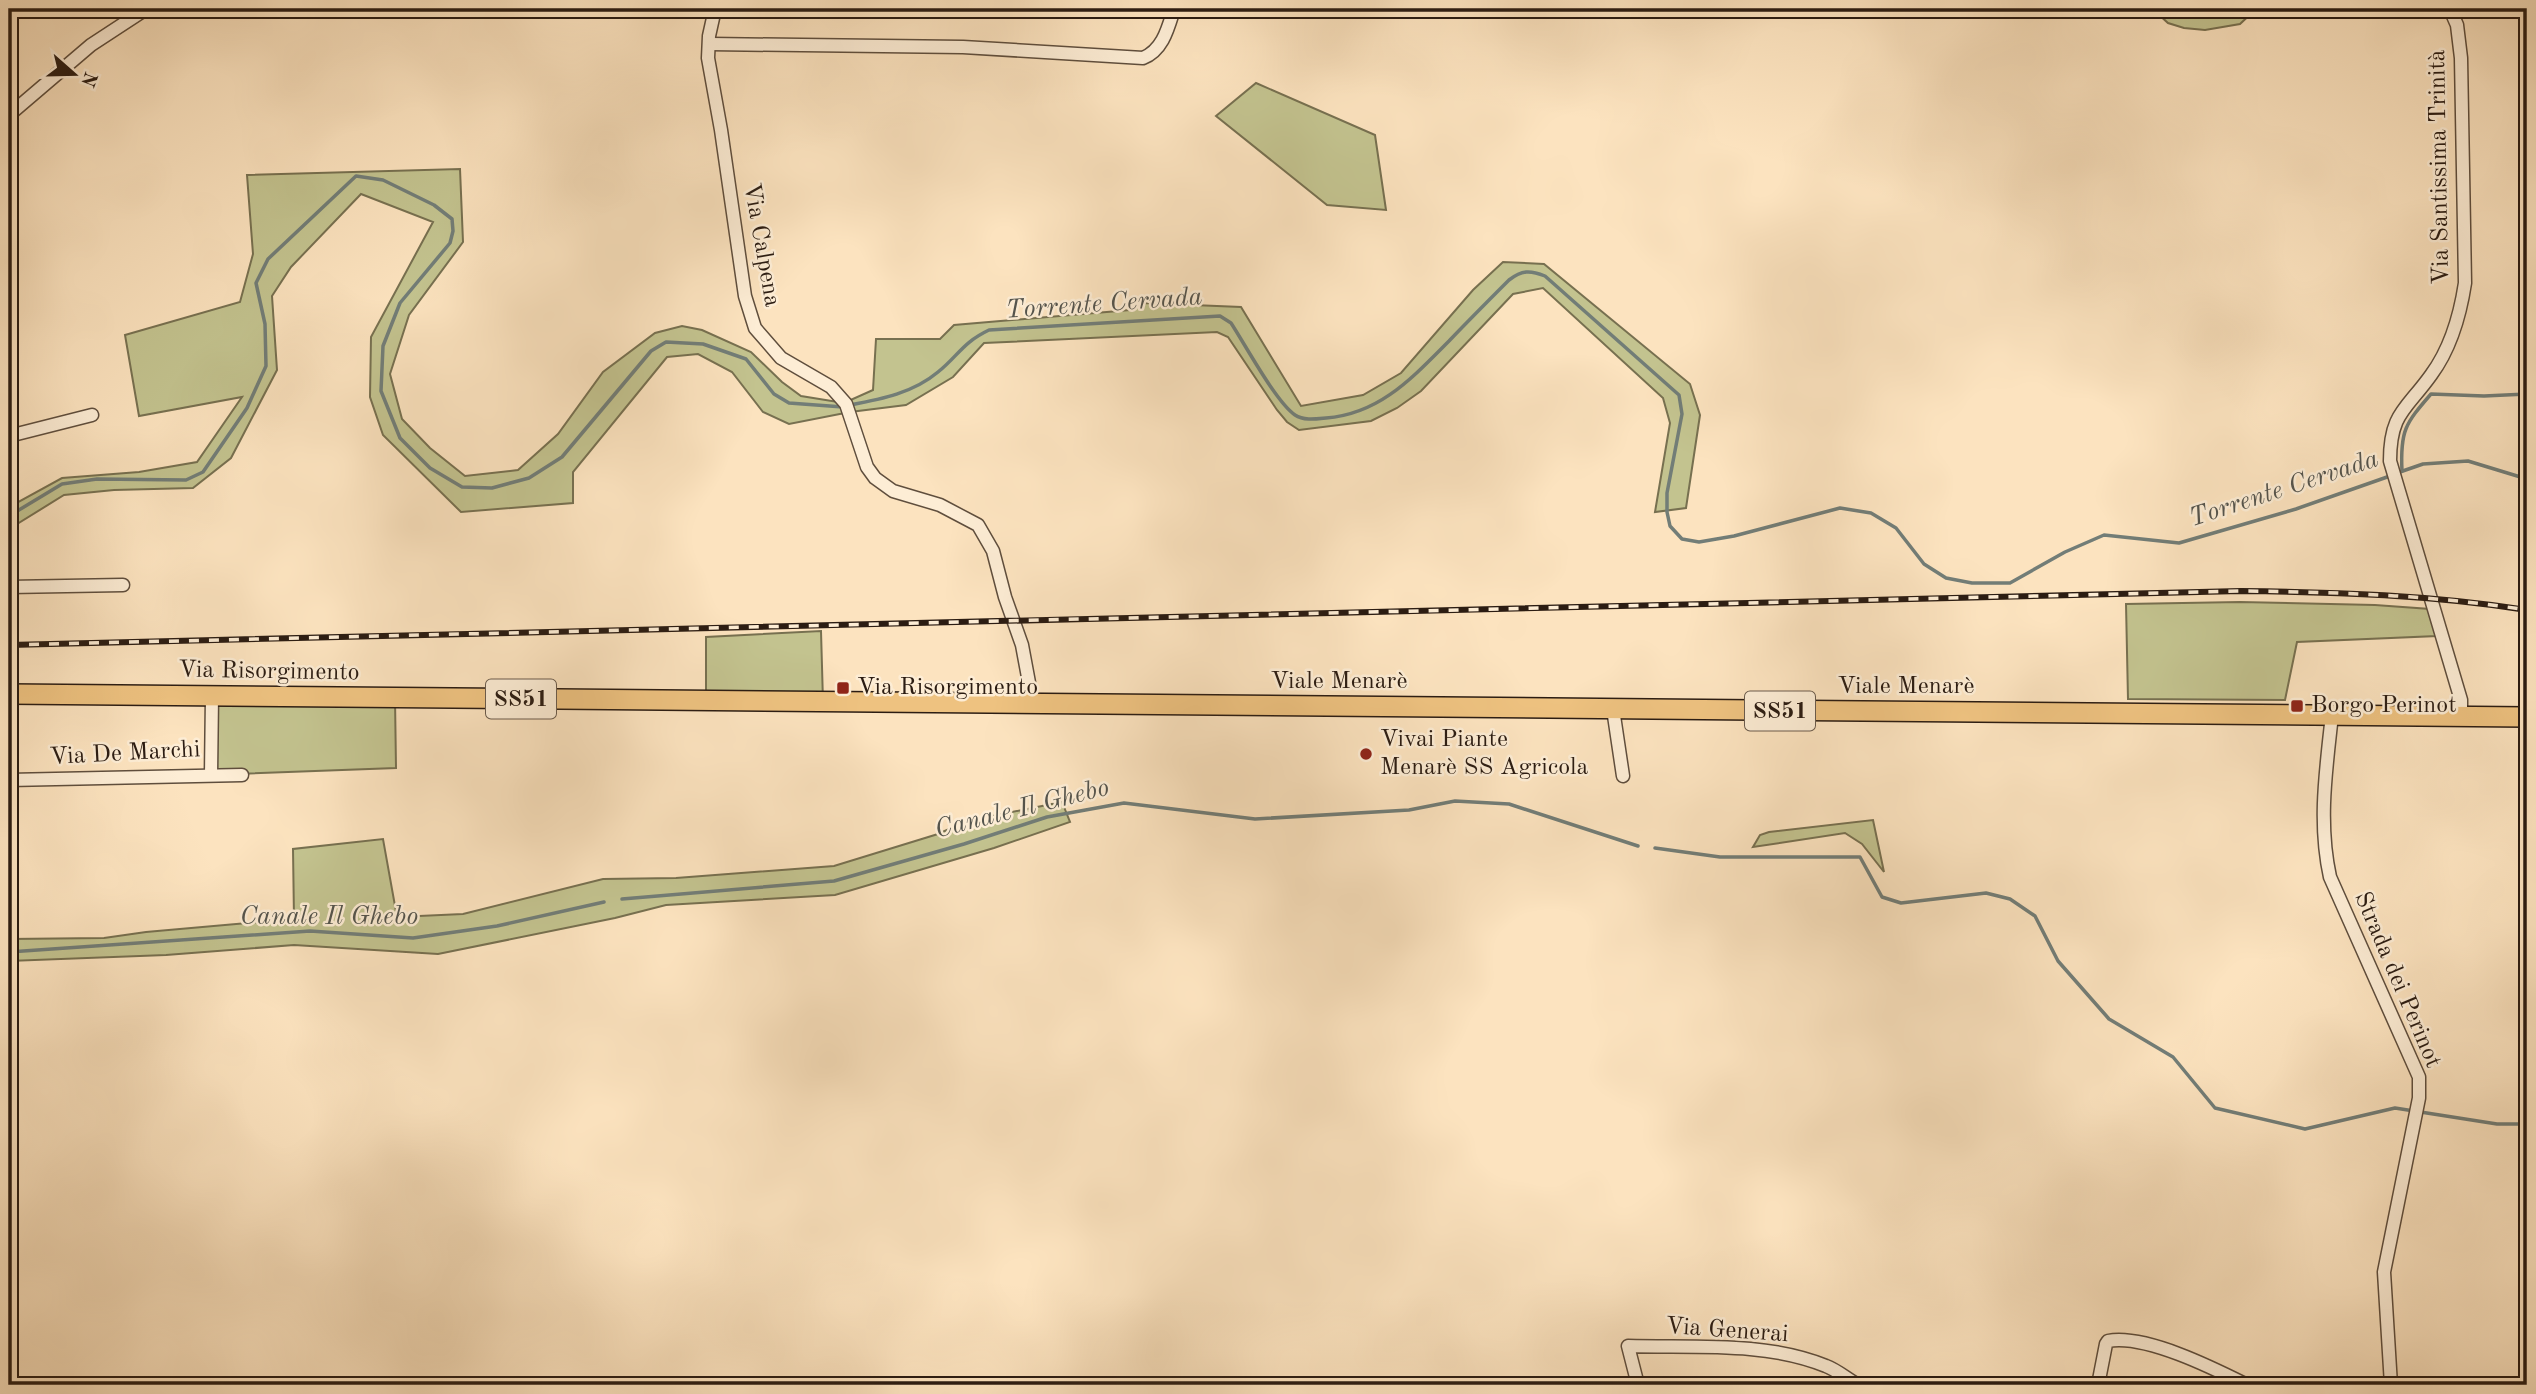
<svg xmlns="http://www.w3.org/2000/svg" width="2536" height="1394" viewBox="0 0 2536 1394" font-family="'Old Standard TT',serif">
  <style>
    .green { fill: #c3c38f; stroke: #777050; stroke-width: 2 }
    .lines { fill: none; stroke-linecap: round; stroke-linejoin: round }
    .stream { stroke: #727d77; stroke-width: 3.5 }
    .minor-casing { stroke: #5f4e3d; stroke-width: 15 }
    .primary-casing { stroke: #2b1c12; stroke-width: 22 }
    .minor { stroke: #fdedd5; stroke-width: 12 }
    .primary { stroke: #eec280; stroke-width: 19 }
    .rail-casing { stroke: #2b1c12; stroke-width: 6 }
    .rail { stroke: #fdedd5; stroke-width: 3.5; stroke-dasharray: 10; stroke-linecap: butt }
    .poi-dot { fill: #8f2418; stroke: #fdedd5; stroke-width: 2.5 }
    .labels { text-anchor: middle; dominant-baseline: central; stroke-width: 5; stroke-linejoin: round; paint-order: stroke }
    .shield { fill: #fdedd5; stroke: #6a5b4c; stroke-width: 2 }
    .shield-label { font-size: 23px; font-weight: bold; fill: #2b1c12 }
    .street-label { font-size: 24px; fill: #2b1c12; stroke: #fdedd5 }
    .poi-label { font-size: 24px; fill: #2b1c12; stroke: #fdedd5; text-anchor: start }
    .water-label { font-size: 26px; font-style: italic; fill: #54544d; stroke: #fdedd5 }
  </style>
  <rect width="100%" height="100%" fill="#fce3bf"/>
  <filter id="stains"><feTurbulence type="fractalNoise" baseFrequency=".00286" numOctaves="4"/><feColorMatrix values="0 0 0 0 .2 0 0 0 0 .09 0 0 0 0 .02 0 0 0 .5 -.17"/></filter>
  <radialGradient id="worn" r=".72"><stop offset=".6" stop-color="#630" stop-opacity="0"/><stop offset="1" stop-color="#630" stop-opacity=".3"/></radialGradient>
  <g class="green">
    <polygon points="2122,9 2256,9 2240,24 2205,30 2184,28 2168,23 2157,13"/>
    <polygon points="1256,83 1375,135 1386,210 1327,205 1216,116"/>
    <polygon points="460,169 463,242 409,315 390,374 402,419 430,448 465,476 518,470 558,434 603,372 655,333 682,326 702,330 751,352 782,382 801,396 844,403 873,390 876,339 940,339 954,325 1130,310 1144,303 1241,307 1301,406 1363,395 1401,373 1473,290 1503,262 1544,264 1690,384 1700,415 1686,508 1655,512 1670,423 1663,398 1543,288 1513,294 1421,391 1397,408 1371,421 1299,430 1287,422 1277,410 1228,337 1217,332 984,343 953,377 906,405 850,412 789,424 763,412 732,372 698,354 667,357 573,472 573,503 461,512 383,435 370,397 371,337 433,222 361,194 291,267 272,296 277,370 231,458 193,488 114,490 64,495 9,529 9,507 62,478 139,472 197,462 242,397 139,416 125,335 240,302 253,254 247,175"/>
    <polygon points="2240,602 2375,605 2430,609 2437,636 2297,642 2285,700 2128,699 2126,604"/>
    <polygon points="821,631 823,702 706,701 706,637"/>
    <polygon points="212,696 395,698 396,768 211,775"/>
    <polygon points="1062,802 1070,822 994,848 835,895 666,905 615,918 438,954 294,945 166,955 9,961 9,939 104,938 146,932 294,919 293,849 383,839 397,917 463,914 603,879 676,878 834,866 938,834 967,821"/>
    <polygon points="1873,820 1884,872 1862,844 1845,833 1753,847 1760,835 1769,832"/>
  </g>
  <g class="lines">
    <g class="stream">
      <path d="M850,405C882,399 913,393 938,372C959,355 962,343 989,330L1220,316L1231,323C1246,346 1276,402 1295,415C1304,421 1316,419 1326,418C1380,414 1413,377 1449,341C1469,320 1489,300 1509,280C1522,270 1530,270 1545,276L1679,395L1682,414L1667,493V512L1670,526L1682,539L1699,542L1734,536L1840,508L1871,513L1896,528L1924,564L1946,578L1972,583H2010L2065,552L2104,535L2179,543L2296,509L2390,476"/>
      <path d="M2402,471C2400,431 2405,424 2431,394L2484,396L2527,394"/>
      <polyline points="2397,473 2423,464 2468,461 2527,479"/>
      <polyline points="9,516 62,484 97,479 186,480 203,472 247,408 266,366 265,324 256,283 268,259 356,176 383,180 434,205 452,219 453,231 450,243 400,303 383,346 381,391 400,438 430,468 462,487 492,488 529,478 562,457 651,351 666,342 703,344 746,359 774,394 789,403 843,407"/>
      <polyline points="1655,848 1720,857 1860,857 1882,897 1901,903 1986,893 2010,899 2035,916 2058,961 2109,1019 2173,1057 2215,1108 2305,1129 2395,1108 2497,1124 2527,1124"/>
      <polyline points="622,899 834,881 964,844 1047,817 1124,803 1255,819 1409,810 1455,801 1509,804 1638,846"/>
      <polyline points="9,952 310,931 413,938 497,926 604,902"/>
    </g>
    <g class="minor-casing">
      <g id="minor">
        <polyline points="715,9 709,36 708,58 721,130 745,296 755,328 781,358 831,387 846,404 867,467 875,478 893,491 940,505 978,525 993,551 1005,597 1022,645 1033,704"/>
        <path d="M2450,9L2457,25L2461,58L2465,283C2460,316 2451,348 2431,375C2406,410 2390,413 2390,461L2461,700V716"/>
        <path d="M710,44L963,47L1143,58C1163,50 1168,28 1174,9"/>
        <polyline points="9,115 91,45 146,9"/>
        <polyline points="9,436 92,415"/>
        <polyline points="9,587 123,585"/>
        <polyline points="1613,709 1623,776"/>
        <path d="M2332,715C2326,770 2318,823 2330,877L2419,1077V1098L2384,1272L2391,1385"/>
        <polyline points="211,775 212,696"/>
        <polyline points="9,780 242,775"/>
        <path d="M1638,1385L1628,1346C1692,1348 1765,1341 1826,1366C1837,1370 1847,1379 1858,1385"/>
        <path d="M2098,1385L2106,1344L2108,1341C2145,1334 2213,1368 2247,1385"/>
      </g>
    </g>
    <g class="primary-casing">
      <polyline id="primary" points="9,694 2527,717"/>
    </g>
    <use href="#minor" class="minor"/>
    <use href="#primary" class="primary"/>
    <g class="rail-casing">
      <path id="rail" d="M9,645L2241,591C2337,592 2432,595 2527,610"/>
    </g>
    <use href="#rail" class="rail"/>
  </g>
  <g class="poi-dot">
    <rect x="836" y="681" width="14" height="14" rx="3.5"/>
    <rect x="2290" y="699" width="14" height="14" rx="3.5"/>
    <circle cx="1366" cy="754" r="7"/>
  </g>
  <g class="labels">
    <g class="shield">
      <rect x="486" y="679.5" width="70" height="39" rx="5"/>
      <rect x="1745" y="691.5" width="70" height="39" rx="5"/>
    </g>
    <g class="shield-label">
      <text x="521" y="699">SS51</text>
      <text x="1780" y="711">SS51</text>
    </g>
    <g class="street-label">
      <text transform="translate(2440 167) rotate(-91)">Via Santissima Trinità</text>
      <text transform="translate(761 245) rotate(80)">Via Calpena</text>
      <text transform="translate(269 672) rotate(1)">Via Risorgimento</text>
      <text x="1339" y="682">Viale Menarè</text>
      <text x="1906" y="687">Viale Menarè</text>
      <text transform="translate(125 754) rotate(-3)">Via De Marchi</text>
      <text transform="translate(2397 980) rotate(67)">Strada dei Perinot</text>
      <text transform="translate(1727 1331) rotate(4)">Via Generai</text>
    </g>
    <g class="poi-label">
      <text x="857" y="688">Via Risorgimento</text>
      <text x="2311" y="706">Borgo Perinot</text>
      <text x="1380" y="740">Vivai Piante<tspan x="1380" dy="28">Menarè SS Agricola</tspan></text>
    </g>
    <g class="water-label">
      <text transform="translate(1104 304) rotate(-4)">Torrente Cervada</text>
      <text transform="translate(2284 489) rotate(-18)">Torrente Cervada</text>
      <text transform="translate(1022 809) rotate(-14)">Canale Il Ghebo</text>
      <text x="329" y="917">Canale Il Ghebo</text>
    </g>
  </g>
  <rect width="2536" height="1394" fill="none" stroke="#fce3bf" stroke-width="35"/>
  <rect x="10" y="10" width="2515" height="1373" fill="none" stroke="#2b1c12" stroke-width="3.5"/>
  <rect x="18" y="18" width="2501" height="1359" fill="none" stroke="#2b1c12" stroke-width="2"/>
  <g transform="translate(74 74) rotate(110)" stroke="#fdedd5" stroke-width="5" paint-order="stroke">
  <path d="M0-5L12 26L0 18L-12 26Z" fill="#2b1c12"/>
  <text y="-10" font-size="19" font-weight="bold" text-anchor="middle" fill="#2b1c12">N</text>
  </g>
  <rect width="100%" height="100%" filter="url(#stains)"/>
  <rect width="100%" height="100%" fill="url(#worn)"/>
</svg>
